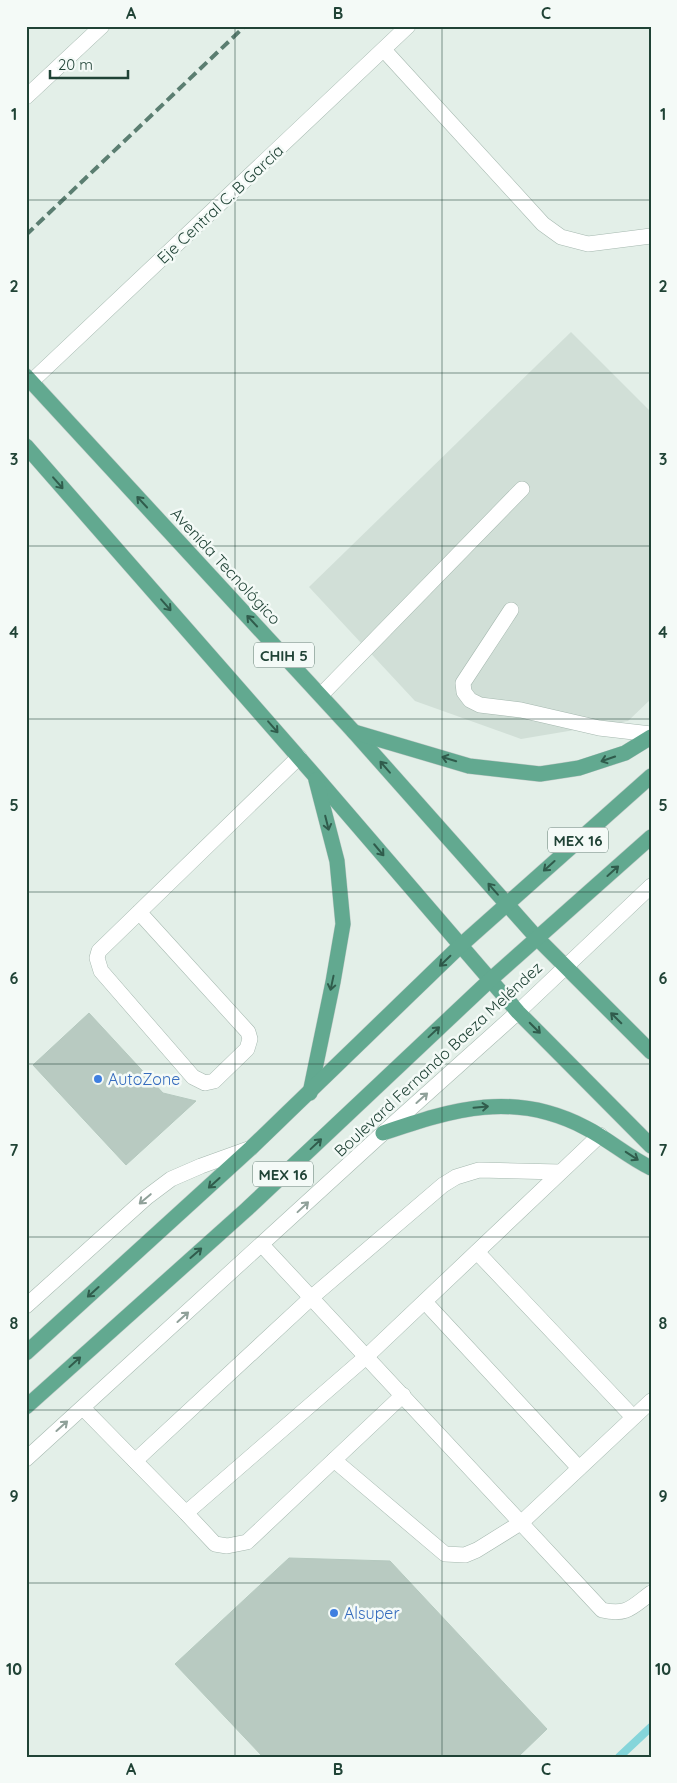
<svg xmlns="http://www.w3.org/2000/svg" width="677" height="1783" viewBox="0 0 677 1783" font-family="Quicksand,sans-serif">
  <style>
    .built { fill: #d1dfd7 }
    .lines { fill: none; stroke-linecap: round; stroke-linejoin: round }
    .stream { stroke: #85d5da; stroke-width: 8 }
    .building { fill: #b8cac1; stroke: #b5c9bf }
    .minor-casing { stroke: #a5b8af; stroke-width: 16 }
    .major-casing { stroke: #c1cac7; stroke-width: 16 }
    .minor { stroke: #fff; stroke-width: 15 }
    .major { stroke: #62a990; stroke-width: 15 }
    .rail { stroke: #5b7e71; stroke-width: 4; stroke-dasharray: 10 5; stroke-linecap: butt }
    .oneway { stroke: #305c4c }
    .oneway2 { stroke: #90a19a }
    .grid { fill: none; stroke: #204336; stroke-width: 1; stroke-opacity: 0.55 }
    .shop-dot { fill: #3f7fe0; stroke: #f4faf7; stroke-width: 2 }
    .labels { text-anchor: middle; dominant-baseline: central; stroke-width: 5; stroke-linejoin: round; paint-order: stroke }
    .shield { fill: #f4faf7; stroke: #607a70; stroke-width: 1 }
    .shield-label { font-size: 15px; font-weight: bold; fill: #204336 }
    .street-label { font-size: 16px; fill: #204336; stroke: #f4faf7 }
    .shop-label { font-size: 16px; fill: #366cbe; stroke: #f4faf7; text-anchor: start }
    .neatline { fill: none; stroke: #204336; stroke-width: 2 }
    .grid-label { font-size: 16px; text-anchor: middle; font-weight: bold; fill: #204336 }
  </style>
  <rect width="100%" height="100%" fill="#e3efe8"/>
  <polygon class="built" points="571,332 651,412 651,699 628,721 521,739 415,701 309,587"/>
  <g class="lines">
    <polyline class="stream" points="619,1757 651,1727"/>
  </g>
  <g class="building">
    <polygon points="89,1013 163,1093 196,1101 126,1165 33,1065"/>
    <polygon points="289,1558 390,1561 547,1729 518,1757 263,1757 175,1664"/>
  </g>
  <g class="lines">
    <g class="minor-casing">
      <g id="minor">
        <polyline points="384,50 543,224 561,237 588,244 651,236"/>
        <polyline points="26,97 102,26"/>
        <polyline points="32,381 408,26"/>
        <polyline points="511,610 463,683 464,692 470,700 480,705 521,710 599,728 651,734"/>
        <polyline points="321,695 522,489"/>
        <polyline points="139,912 248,1032 250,1039 247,1049 214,1081 205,1083 193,1077 101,971 97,958 99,951 299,757"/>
        <path d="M262,1245L602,1610C627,1616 632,1607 651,1593"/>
        <polyline points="477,1252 633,1417"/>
        <polyline points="425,1302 579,1468"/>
        <polyline points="26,1306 147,1197 171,1179 201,1166 251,1148"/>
        <polyline points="83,1408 186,1513 367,1356 600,1135"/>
        <polyline points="26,1459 383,1133 518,1012 651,886"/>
        <polyline points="334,1460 445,1554 465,1555 477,1550 522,1522 651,1401"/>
        <polyline points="135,1461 312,1297 443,1185 456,1177 479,1170 560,1172"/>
        <polyline points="186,1513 215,1544 227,1546 247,1542 403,1395"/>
      </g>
    </g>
    <g class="major-casing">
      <g id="major">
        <polyline points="26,376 354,732 537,938 651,1052"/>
        <polyline points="26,446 315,776 518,1012 651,1146"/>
        <polyline points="354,732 469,766 540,774 579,768 625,753 651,737"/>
        <polyline points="310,1093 333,982 343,924 337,861 316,780"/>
        <path d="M383,1133C454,1109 514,1090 586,1128C608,1139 628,1157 651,1168"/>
        <polyline points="26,1353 251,1148 460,946 651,776"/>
        <polyline points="26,1407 247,1209 490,980 651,837"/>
      </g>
    </g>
    <use href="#minor" class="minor"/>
    <use href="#major" class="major"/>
    <polyline class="rail" points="26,235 245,26"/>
  </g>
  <defs><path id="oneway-shaft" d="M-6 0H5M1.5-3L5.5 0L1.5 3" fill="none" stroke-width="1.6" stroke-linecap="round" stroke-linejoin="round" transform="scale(1.25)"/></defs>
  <g class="oneway">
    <use href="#oneway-shaft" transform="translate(58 483) rotate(49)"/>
    <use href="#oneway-shaft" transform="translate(142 502) rotate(-133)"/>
    <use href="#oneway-shaft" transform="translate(166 605) rotate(49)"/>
    <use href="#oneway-shaft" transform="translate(252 621) rotate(-133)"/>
    <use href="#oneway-shaft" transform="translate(273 727) rotate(49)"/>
    <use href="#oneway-shaft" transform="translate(449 759) rotate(-163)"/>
    <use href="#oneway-shaft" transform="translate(608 759) rotate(161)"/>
    <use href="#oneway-shaft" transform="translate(385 767) rotate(-131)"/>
    <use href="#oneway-shaft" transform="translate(327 823) rotate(76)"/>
    <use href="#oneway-shaft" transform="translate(379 850) rotate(50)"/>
    <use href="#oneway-shaft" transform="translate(549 866) rotate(138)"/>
    <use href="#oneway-shaft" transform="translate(613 871) rotate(-42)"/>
    <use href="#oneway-shaft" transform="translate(493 889) rotate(-131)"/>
    <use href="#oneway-shaft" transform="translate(445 961) rotate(136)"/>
    <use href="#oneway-shaft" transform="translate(332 983) rotate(102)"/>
    <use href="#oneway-shaft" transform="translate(616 1018) rotate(-135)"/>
    <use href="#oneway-shaft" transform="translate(535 1028) rotate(45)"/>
    <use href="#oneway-shaft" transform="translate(434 1032) rotate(-43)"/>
    <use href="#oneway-shaft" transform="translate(481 1107) rotate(-5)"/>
    <use href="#oneway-shaft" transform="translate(316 1144) rotate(-43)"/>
    <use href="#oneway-shaft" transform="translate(632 1156) rotate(33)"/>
    <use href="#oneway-shaft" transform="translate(214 1183) rotate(138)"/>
    <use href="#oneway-shaft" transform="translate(196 1253) rotate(-41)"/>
    <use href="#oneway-shaft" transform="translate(93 1292) rotate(138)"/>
    <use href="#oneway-shaft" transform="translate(75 1362) rotate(-42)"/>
  </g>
  <g class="oneway2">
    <use href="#oneway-shaft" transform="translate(422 1098) rotate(-42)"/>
    <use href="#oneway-shaft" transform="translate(145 1199) rotate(140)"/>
    <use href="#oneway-shaft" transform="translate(303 1207) rotate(-43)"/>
    <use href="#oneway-shaft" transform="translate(183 1317) rotate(-42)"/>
    <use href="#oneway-shaft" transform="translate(62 1426) rotate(-42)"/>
  </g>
  <path class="grid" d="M235,26V1757M442,26V1757M26,200H651M26,373H651M26,546H651M26,719H651M26,892H651M26,1064H651M26,1237H651M26,1410H651M26,1583H651"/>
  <g class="shop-dot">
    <circle cx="98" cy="1079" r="5"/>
    <circle cx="334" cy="1613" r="5"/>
  </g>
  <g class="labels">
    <g class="shield">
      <rect x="254" y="642.5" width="60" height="25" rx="4"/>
      <rect x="548" y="827.5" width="60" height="25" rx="4"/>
      <rect x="253" y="1161.5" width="60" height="25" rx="4"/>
    </g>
    <g class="shield-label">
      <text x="284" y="655">CHIH 5</text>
      <text x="578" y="840">MEX 16</text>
      <text x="283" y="1174">MEX 16</text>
    </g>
    <g class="street-label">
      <text transform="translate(220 204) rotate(-43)">Eje Central C. B García</text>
      <text transform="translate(226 566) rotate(47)">Avenida Tecnológico</text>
      <text transform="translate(438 1059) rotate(-43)">Boulevard Fernando Baeza Meléndez</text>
    </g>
    <g class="shop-label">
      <text x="108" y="1079">AutoZone</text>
      <text x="344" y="1613">Alsuper</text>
    </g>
  </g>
  <rect width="677" height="1783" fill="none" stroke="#f4faf7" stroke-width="55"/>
  <path d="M50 70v8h78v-8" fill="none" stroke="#204336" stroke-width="2.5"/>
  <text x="58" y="70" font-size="15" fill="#204336" stroke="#f4faf7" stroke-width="4" paint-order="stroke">20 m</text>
  <rect x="28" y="28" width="622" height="1728" class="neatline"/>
  <g class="grid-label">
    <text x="131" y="19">A</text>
    <text x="338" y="19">B</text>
    <text x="546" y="19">C</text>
    <text x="14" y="120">1</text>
    <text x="663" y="120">1</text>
    <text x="14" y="292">2</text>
    <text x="663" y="292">2</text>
    <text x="14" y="465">3</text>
    <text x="663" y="465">3</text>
    <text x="14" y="638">4</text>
    <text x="663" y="638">4</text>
    <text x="14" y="811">5</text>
    <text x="663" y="811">5</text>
    <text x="14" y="984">6</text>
    <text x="663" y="984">6</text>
    <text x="14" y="1156">7</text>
    <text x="663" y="1156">7</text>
    <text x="14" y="1329">8</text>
    <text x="663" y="1329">8</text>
    <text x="14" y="1502">9</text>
    <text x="663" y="1502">9</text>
    <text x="14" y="1675">10</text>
    <text x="663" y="1675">10</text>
    <text x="131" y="1775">A</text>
    <text x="338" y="1775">B</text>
    <text x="546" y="1775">C</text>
  </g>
</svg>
